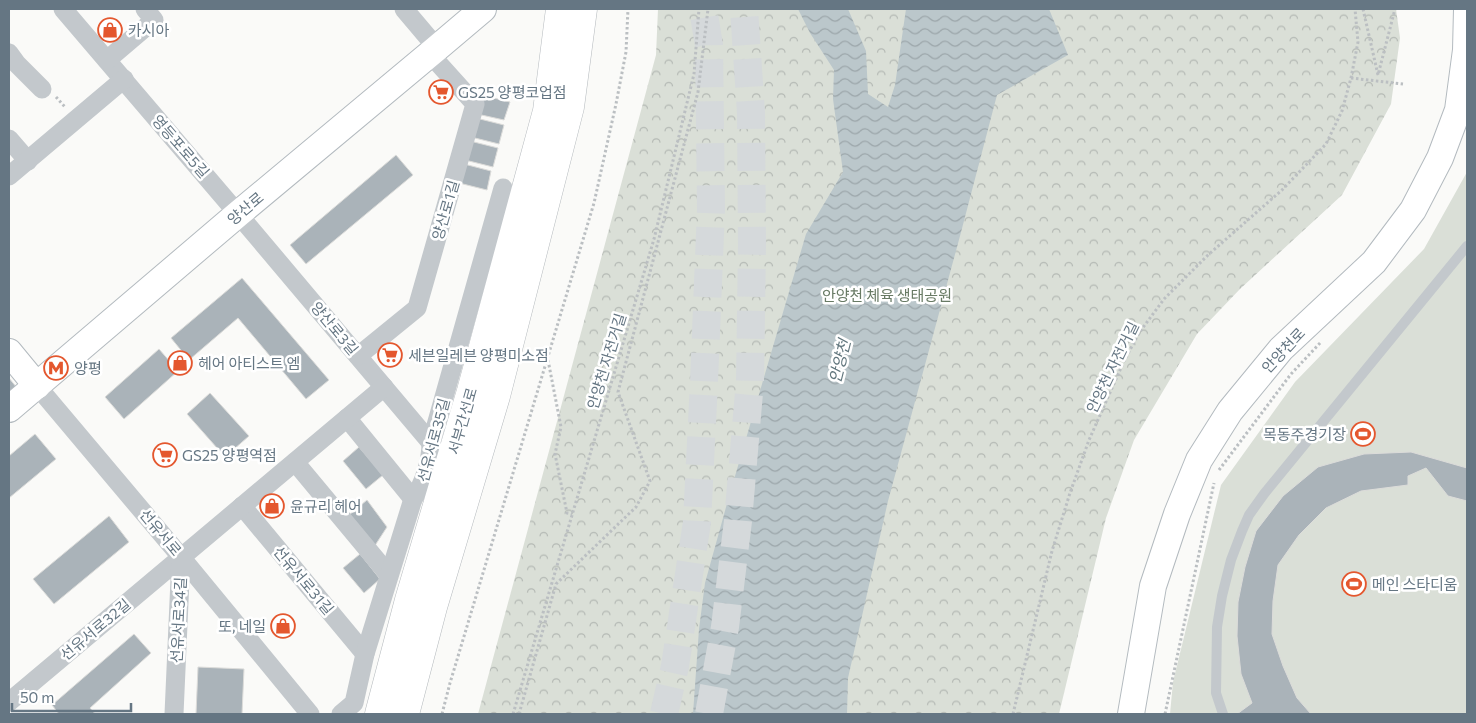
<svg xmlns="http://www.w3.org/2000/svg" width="1476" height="723" viewBox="0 0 1476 723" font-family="Commissioner,'Noto Sans KR',sans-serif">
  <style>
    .grass { fill: #dadfd7 }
    .forest { fill: url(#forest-crowns) }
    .water { fill: url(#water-waves) }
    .building { fill: #aab3b9; stroke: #dcdcda }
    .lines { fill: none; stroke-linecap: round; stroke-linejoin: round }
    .highway-tunnel { stroke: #d5d9db; stroke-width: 28; stroke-dasharray: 28 14; stroke-linecap: butt }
    .secondary-casing { stroke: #b3babf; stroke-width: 28 }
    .primary-casing { stroke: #b5babe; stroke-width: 29 }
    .path { stroke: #bbbfc2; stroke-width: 3; stroke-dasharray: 2.5 2.5; stroke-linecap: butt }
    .lane { stroke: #c3c8cc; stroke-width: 10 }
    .street { stroke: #c3c8cc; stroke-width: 19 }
    .secondary { stroke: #fff; stroke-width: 26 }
    .primary { stroke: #fff; stroke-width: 28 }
    .labels { text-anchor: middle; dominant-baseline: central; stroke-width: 5; stroke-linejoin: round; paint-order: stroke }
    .poi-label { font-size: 15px; fill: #657683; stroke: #fff; text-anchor: start }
    .street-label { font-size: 15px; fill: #657683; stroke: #fff }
    .park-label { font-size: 15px; fill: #687a64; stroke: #fff }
    .water-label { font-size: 16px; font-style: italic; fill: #60757c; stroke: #fff }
  </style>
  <defs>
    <pattern id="forest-crowns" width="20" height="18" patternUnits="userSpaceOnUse" patternTransform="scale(1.25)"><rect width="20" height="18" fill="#dadfd7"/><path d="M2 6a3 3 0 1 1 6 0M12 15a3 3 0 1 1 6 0" fill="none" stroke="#b4b9b4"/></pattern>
    <pattern id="water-waves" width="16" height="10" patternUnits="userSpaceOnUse" patternTransform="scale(1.25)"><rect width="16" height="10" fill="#bbc7cb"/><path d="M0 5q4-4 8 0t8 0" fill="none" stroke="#9ca6aa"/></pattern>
  </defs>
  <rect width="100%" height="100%" fill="#fafaf8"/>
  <polygon class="grass" points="1467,172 1467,714 1170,714 1173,682 1221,485 1295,382 1424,249"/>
  <polygon class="forest" points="658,9 1396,9 1400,38 1391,104 1342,195 1240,289 1197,334 1134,440 1106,518 1059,714 478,714 656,55"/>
  <polygon class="water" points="798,9 848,9 866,51 868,94 888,107 895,85 906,9 1049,9 1068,55 997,95 960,236 888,501 848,678 847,714 693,714 699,629 705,583 728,500 806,234 843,172 833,99 834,70 810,33"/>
  <g class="building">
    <polygon points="482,95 510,102 504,120 477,114"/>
    <polygon points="476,118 504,125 499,144 471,137"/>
    <polygon points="470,141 498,148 493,167 465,160"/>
    <polygon points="396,155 413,175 306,264 290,245"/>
    <polygon points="464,164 491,171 487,190 459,183"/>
    <polygon points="242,278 329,380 306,399 238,318 189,360 171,338"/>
    <polygon points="159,349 178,371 124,419 105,397"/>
    <polygon points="9,378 17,388 9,395"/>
    <polygon points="210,393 249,436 225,457 187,414"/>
    <polygon points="35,434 56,459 9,498 9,456"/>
    <polygon points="359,447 383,475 366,489 343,461"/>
    <polygon points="1411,452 1467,468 1467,501 1448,496 1426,468 1408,476 1408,485 1361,491 1326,508 1299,535 1278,565 1273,601 1272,634 1283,666 1297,698 1311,714 1237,714 1252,703 1241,674 1237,636 1238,602 1245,567 1256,531 1283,496 1318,467 1364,454"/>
    <polygon points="367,500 387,527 374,547 349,515"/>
    <polygon points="109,516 129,542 54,604 33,579"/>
    <polygon points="360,554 380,579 364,593 343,568"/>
    <polygon points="134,634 151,653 90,708 95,714 59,714 52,705"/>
    <polygon points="198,667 244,669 242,714 196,714"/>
  </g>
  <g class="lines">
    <g class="highway-tunnel">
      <polyline points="664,714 675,666 697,522 704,382 711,209 709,45 703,9"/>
      <polyline points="709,714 725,627 738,521 750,381 752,246 751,113 744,9"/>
    </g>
    <g class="secondary-casing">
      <g id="secondary">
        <polyline points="9,352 37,386"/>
        <polyline points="9,409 238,214 437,48 483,9"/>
        <polyline points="1131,714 1153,586 1177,514 1199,460 1230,411 1281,349 1374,262 1413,210 1440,158 1458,110 1466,50 1467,9"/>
      </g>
    </g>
    <g class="primary-casing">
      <g id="primary">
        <polyline points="379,714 409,600 471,391 547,111 560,9"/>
        <polyline points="405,714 433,607 496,396 570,107 583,9"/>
      </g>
    </g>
    <g class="path">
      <polyline points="1363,9 1378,75 1395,9"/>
      <polyline points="1351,78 1403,84"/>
      <polyline points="56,97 65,107"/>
      <polyline points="548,360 561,427 555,454 567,513 572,514"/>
      <polyline points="1219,470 1291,374 1321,342"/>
      <polyline points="442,714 450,683 594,203 616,104 626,52 628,9"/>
      <polyline points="513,714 654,239 694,74 699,9"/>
      <polyline points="519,714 556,584 636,507 650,481 618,392 698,92 708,9"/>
      <polyline points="1013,714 1052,551 1070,493 1089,440 1124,361 1139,333 1164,299 1208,255 1282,190 1326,144 1342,111 1351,78 1358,42 1355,9"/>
      <polyline points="1165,714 1214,483"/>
    </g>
    <polyline class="lane" points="1223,714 1216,693 1217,627 1222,596 1231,560 1242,531 1249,515 1264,494 1467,246"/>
    <g class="street">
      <polyline points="63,9 238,214 431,443"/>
      <polyline points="404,9 437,48"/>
      <polyline points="9,53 17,64 42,89"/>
      <polyline points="107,60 154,20 145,9"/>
      <polyline points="9,139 28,161"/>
      <polyline points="9,176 124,79"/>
      <polyline points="358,356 417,308 475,104 430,54"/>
      <polyline points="37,386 181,557 310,714"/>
      <polyline points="347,418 413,499"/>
      <polyline points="295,462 389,575"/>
      <polyline points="242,506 365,654"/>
      <polyline points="9,702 384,387"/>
      <polyline points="174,714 181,557"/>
      <path d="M341,714L354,703L365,654L413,499C424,484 431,461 431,443L503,188"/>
    </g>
    <use href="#secondary" class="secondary"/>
    <use href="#primary" class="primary"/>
  </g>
  <defs>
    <g id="shop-ring" transform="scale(1.25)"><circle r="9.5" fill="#fff" stroke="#e4572e" stroke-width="1.5"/><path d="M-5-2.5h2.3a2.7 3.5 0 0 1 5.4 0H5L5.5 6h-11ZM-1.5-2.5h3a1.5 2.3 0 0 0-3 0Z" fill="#e4572e"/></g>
    <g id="supermarket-ring" transform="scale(1.25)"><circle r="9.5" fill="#fff" stroke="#e4572e" stroke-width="1.5"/><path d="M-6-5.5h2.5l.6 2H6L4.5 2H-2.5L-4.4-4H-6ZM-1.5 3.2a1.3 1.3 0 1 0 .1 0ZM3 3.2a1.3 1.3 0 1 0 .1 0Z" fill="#e4572e"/></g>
    <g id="metro-ring" transform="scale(1.25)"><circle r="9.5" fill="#fff" stroke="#e4572e" stroke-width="1.5"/><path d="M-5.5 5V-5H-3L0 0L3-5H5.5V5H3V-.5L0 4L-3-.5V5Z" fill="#e4572e"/></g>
    <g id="stadium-ring" transform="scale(1.25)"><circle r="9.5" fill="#fff" stroke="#e4572e" stroke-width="1.5"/><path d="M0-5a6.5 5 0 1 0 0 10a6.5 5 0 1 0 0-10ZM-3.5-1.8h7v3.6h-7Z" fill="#e4572e"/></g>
  </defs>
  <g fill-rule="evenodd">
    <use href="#shop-ring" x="110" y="30"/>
    <use href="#supermarket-ring" x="441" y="92"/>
    <use href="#supermarket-ring" x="390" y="355"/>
    <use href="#shop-ring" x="180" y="363"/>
    <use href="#metro-ring" x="56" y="368"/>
    <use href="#stadium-ring" x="1363" y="434"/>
    <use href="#supermarket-ring" x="165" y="455"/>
    <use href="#shop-ring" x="272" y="506"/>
    <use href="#stadium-ring" x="1354" y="584"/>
    <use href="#shop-ring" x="283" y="626"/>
  </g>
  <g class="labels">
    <g class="poi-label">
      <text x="128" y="30">카시아</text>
      <text x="458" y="92">GS25 양평코업점</text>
      <text x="408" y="355">세븐일레븐 양평미소점</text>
      <text x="198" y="363">헤어 아티스트 엠</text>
      <text x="74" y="368">양평</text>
      <text x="1346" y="434" text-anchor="end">목동주경기장</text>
      <text x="182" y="455">GS25 양평역점</text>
      <text x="290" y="506">윤규리 헤어</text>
      <text x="1372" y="584">메인 스타디움</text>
      <text x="266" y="626" text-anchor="end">또, 네일</text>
    </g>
    <g class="street-label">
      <text transform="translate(181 146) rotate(49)">영등포로5길</text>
      <text transform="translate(245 208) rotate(-40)">양산로</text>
      <text transform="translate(445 210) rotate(-74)">양산로1길</text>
      <text transform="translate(335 328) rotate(50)">양산로3길</text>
      <text transform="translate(1283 350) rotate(-47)">안양천로</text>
      <text transform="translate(606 361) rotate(-73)">안양천 자전거길</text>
      <text transform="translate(1112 367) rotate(-64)">안양천 자전거길</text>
      <text transform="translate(462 421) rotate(-74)">서부간선로</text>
      <text transform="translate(433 440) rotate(-75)">선유서로35길</text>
      <text transform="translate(161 532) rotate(50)">선유서로</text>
      <text transform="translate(304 580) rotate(50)">선유서로31길</text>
      <text transform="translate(178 620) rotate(-87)">선유서로34길</text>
      <text transform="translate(95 629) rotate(-40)">선유서로32길</text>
    </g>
    <g class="park-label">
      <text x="887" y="295">안양천 체육 생태공원</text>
    </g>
    <g class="water-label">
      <text transform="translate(839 361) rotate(-76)">안양천</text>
    </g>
  </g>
  <rect width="1476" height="723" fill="none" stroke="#657683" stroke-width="20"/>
  <path d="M12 703v8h119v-8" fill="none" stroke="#657683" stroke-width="2.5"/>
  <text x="20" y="703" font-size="15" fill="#657683" stroke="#ffffff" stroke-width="4" paint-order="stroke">50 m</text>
</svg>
